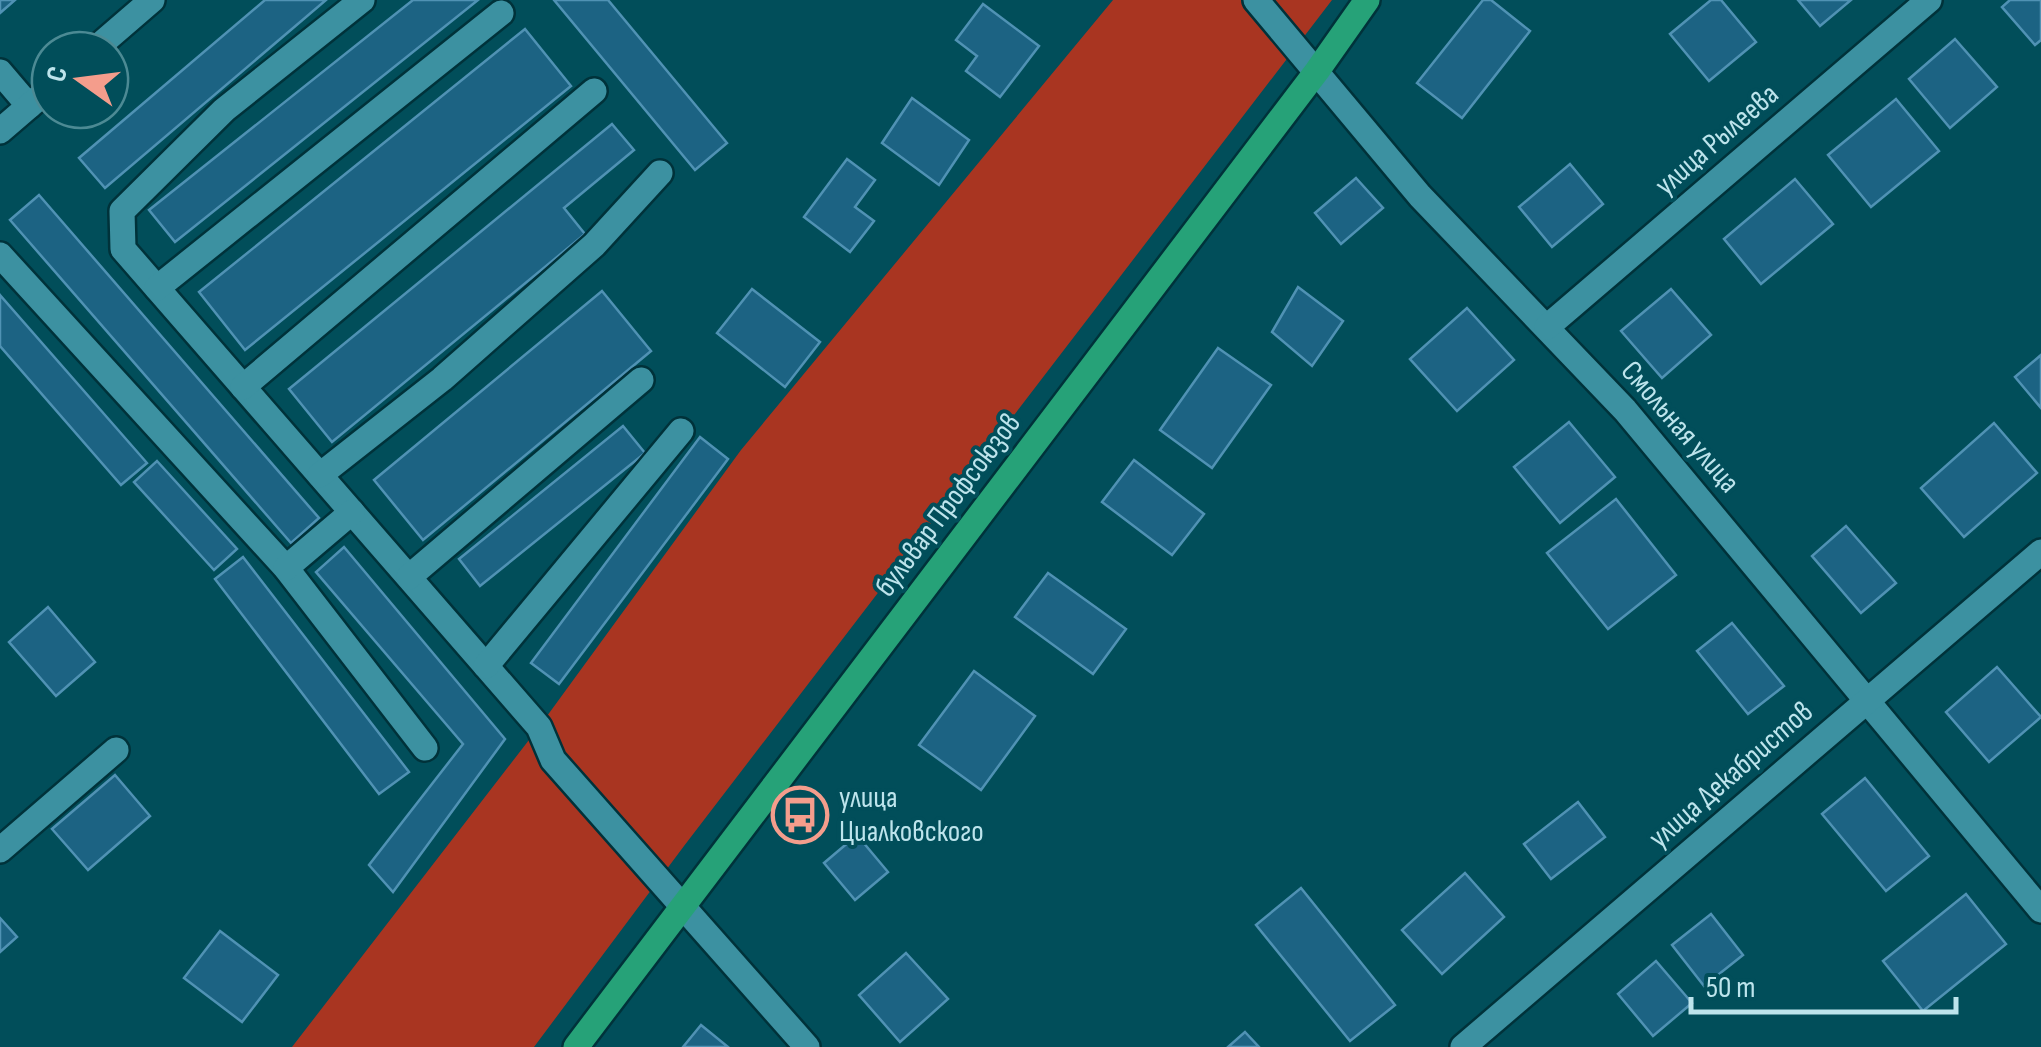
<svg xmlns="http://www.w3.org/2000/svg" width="2041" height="1047" viewBox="0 0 2041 1047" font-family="'Sofia Sans Condensed',sans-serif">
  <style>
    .green { fill: #a93521 }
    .building { fill: #1c6383; stroke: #5092b4; stroke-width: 2.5 }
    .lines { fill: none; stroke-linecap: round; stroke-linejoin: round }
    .minor-casing { stroke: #00323a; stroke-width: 30 }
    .major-casing { stroke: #00323a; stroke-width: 30 }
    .minor { stroke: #3c91a1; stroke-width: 25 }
    .major { stroke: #26a278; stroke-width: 25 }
    .labels { text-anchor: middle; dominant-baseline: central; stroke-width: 8; stroke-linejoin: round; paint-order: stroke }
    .street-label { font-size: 30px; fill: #bde4ec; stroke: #014e5a }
    .poi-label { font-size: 30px; fill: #bde4ec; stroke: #014e5a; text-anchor: start }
  </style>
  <rect width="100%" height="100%" fill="#014e5a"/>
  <polygon class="green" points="1113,0 1332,0 684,846 534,1047 292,1047 539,727 741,450"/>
  <g class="building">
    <polygon points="0,0 15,0 0,13"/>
    <polygon points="265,0 326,0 105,188 79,158"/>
    <polygon points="413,0 478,0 175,242 149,210"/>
    <polygon points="554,0 608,0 727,143 695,170"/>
    <polygon points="1483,0 1491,0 1530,31 1462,118 1417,83"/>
    <polygon points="1711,0 1721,0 1756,42 1709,81 1670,34"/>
    <polygon points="1798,0 1851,0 1820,26"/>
    <polygon points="2010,0 2041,0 2041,40 2035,45 2002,7"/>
    <polygon points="983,4 1039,46 1000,97 966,71 977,56 956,40"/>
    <polygon points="525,29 571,86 245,350 199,292"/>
    <polygon points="1955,39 1997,87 1950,128 1909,79"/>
    <polygon points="912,98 969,140 939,185 882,143"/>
    <polygon points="1896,99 1939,151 1871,207 1828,155"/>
    <polygon points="612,124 634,150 564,208 585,234 332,442 289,389"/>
    <polygon points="847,159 875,180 855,207 874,221 850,252 804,217"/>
    <polygon points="1570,164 1603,204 1552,247 1519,207"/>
    <polygon points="1356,178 1383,208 1341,244 1315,213"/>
    <polygon points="1795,179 1833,224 1761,284 1724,239"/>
    <polygon points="39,195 319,518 291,543 10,220"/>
    <polygon points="1298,287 1343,321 1312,366 1272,332"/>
    <polygon points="752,289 820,342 785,387 717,333"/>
    <polygon points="1671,289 1711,335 1662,378 1621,331"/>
    <polygon points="602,291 651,351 423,540 374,480"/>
    <polygon points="0,295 147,463 121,485 0,346"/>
    <polygon points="1467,308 1514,360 1457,411 1410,359"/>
    <polygon points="1218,348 1271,385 1212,468 1160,430"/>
    <polygon points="2041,355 2041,408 2015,377"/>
    <polygon points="1569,422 1615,477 1560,523 1514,467"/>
    <polygon points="1994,423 2037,473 1964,537 1921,488"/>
    <polygon points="623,426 645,453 480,586 459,559"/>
    <polygon points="700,437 728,459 559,684 531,663"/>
    <polygon points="1134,460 1204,514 1172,555 1102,502"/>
    <polygon points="157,461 237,549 214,570 134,482"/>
    <polygon points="1616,499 1676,575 1608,629 1547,553"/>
    <polygon points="1846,526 1896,583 1861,613 1812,556"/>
    <polygon points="344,547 505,739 393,892 369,865 463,744 316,572"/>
    <polygon points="243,557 409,772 379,794 215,579"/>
    <polygon points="1048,573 1126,629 1093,674 1015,617"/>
    <polygon points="48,607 95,662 56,696 9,642"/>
    <polygon points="1732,623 1784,686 1748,714 1697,651"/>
    <polygon points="1997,667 2041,717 1989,762 1946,712"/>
    <polygon points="974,671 1035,716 981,790 919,745"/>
    <polygon points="115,775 150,816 88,870 52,829"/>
    <polygon points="1865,778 1929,856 1886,891 1822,814"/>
    <polygon points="1578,802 1605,837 1551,879 1524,844"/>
    <polygon points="857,835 888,872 855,900 824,863"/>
    <polygon points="1465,873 1504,917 1442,974 1402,930"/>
    <polygon points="1301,888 1395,1005 1350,1041 1256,925"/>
    <polygon points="1966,894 2006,944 1923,1011 1883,961"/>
    <polygon points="1711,914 1743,955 1704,986 1672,945"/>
    <polygon points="0,918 17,937 0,952"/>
    <polygon points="220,931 278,975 242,1022 184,978"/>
    <polygon points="906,953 948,999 900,1042 859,995"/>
    <polygon points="1656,961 1692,1003 1653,1036 1618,994"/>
    <polygon points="701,1025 728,1047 683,1047"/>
    <polygon points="1245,1032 1259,1047 1228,1047"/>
  </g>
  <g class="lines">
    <g class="minor-casing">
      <g id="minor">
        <polyline points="362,0 224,110 122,211 123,249 539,727 553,760 807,1047"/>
        <polyline points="1256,0 1420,196 1625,410 2041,910"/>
        <polyline points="94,50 152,0"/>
        <polyline points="0,72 29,106"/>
        <polyline points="0,131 50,88"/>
        <polyline points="0,255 286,568 425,748"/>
        <polyline points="157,288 501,13"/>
        <polyline points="1547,327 1929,0"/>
        <polyline points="243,387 594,91"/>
        <polyline points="320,475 442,379 594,245 660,173"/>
        <polyline points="286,568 352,512"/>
        <polyline points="409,577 641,380"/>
        <polyline points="486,666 681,431"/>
        <polyline points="0,850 116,750"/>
        <polyline points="1463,1047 2041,552"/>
      </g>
    </g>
    <g class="major-casing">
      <path id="major" d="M576,1047C821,720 1071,397 1317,71L1367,0"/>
    </g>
    <use href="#minor" class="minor"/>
    <use href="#major" class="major"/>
  </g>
  <defs>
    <g id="bus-ring" transform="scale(2.875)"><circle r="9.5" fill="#014e5a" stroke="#f49d8c" stroke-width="1.5"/><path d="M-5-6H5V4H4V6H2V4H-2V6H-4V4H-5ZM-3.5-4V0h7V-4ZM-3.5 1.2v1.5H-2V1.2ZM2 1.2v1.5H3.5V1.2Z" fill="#f49d8c"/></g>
  </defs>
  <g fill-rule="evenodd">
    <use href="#bus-ring" x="800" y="815"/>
  </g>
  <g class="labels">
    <g class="street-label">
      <text transform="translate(1717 140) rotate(-41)">улица Рылеева</text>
      <text transform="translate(1680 427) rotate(49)">Смольная улица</text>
      <text transform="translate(948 505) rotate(-53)">бульвар Профсоюзов</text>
      <text transform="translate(1731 775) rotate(-41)">улица Декабристов</text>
    </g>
    <g class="poi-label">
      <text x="839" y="798">улица<tspan x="839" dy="34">Циалковского</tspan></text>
    </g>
  </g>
  <g transform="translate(80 80) rotate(284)"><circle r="48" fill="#014e5a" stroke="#4c8a94" stroke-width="2.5"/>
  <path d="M0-8L18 38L0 25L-18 38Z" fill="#f49d8c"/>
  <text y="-15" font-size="28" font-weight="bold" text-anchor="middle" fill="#bde4ec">С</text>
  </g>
  <path d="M1691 997v15h265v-15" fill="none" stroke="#bde4ec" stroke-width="5"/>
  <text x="1706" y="997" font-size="30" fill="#bde4ec" stroke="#014e5a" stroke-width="8" paint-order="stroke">50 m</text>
</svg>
